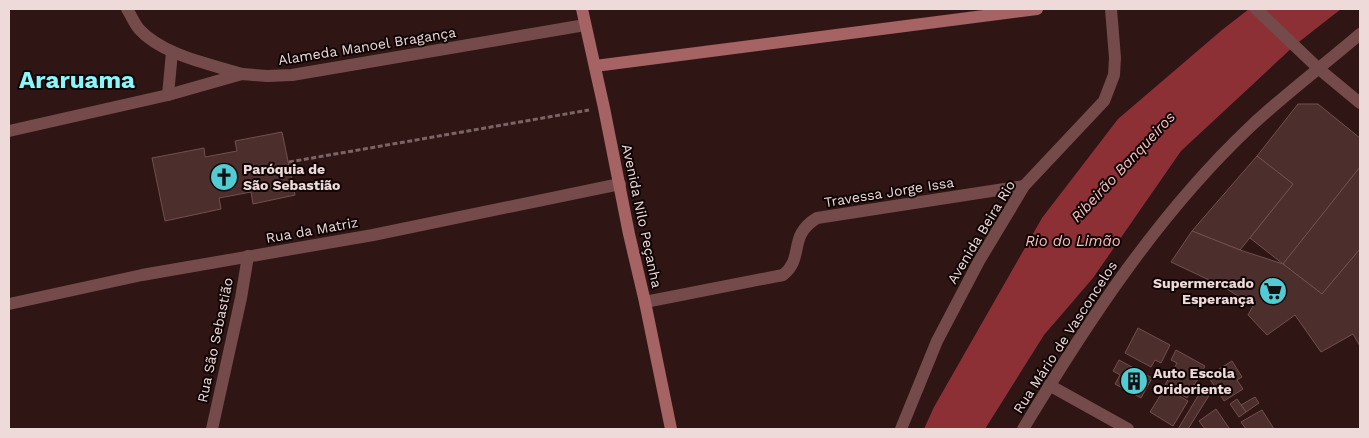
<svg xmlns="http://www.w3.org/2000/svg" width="1369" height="438" viewBox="0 0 1369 438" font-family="'Work Sans',sans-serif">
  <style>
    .water { fill: #8d3036 }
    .building { fill: #4c2e2d; stroke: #71504f }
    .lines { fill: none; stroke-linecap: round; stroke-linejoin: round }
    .path { stroke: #7c6464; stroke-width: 3; stroke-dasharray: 5 2.5; stroke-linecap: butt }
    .minor { stroke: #744b4a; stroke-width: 12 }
    .secondary { stroke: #a56363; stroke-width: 12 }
    .labels { text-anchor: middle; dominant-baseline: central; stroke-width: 4; stroke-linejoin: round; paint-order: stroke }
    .street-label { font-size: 14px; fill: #efdada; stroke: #100505 }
    .poi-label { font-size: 14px; font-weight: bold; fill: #efdada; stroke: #100505; text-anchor: start }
    .water-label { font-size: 15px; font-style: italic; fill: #f7c1bf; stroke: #100505 }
    .town-label { font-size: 24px; font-weight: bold; fill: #8af6fc; stroke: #100505 }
  </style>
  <rect width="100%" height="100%" fill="#301515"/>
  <polygon class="water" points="1249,9 1341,9 1295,45 1181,151 1093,278 1044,335 985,429 924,429 934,407 1042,218 1118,119 1222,30"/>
  <g class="building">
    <polygon points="1298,104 1318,104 1360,138 1360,167 1283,264 1250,238 1293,184 1257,156"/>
    <polygon points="282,132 295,195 253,204 251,192 219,198 221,209 165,221 152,158 204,148 205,157 237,151 235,141"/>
    <polygon points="1257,156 1293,184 1240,250 1192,231"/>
    <polygon points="1360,167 1360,249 1322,294 1283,264"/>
    <polygon points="1192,231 1240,250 1283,264 1322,294 1360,249 1360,346 1353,334 1321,352 1295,315 1267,335 1248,315 1253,306 1224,287 1171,262"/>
    <polygon points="1138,328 1170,345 1161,363 1155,360 1151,367 1125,353"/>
    <polygon points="1176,350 1205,366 1187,398 1165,385 1177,363 1171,360"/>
    <polygon points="1119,360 1152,378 1141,398 1115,384 1120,375 1113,371"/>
    <polygon points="1232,361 1242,377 1237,380 1243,389 1224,401 1208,376"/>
    <polygon points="1204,386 1210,394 1188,429 1178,429"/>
    <polygon points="1165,388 1188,401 1173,426 1150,412"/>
    <polygon points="1255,397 1259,403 1246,412 1241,405"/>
    <polygon points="1237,399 1246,412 1239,417 1230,404"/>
    <polygon points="1216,409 1229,428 1228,429 1205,429 1199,421"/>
    <polygon points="1262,410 1274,429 1246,429 1241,422"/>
  </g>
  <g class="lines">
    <polyline class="path" points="289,162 589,110"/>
    <g class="minor">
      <path d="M127,9C131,15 134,23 139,29C162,55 210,64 242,74"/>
      <polyline points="1256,9 1319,69 1360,103"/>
      <polyline points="168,95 172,52"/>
      <polyline points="9,131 168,95 242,74 267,76 292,75 585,25"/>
      <path d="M645,302L783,275C805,258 787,236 817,218L1024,186"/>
      <polyline points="9,304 142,275 373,235 620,184"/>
      <polyline points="1049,385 1128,429"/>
      <polyline points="212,429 241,298 248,256"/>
      <polyline points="901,429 937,341 979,261 1024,186 1104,101 1114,75 1115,58 1111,9"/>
      <path d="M1023,429C1088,321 1158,214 1250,127C1285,94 1324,65 1360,34"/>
    </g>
    <g class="secondary">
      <polyline points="582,9 604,108 629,234 645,302 671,429"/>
      <polyline points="595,66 1037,9"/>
    </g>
  </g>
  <defs>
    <g id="church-disc" transform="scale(1.4375)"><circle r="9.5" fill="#51ccd3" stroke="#100505"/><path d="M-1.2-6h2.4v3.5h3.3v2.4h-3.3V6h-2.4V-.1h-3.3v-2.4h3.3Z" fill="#111"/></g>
    <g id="supermarket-disc" transform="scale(1.4375)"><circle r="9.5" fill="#51ccd3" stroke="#100505"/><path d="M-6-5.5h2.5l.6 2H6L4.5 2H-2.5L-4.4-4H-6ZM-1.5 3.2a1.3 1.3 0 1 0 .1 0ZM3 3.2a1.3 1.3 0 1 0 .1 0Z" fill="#111"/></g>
    <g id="building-disc" transform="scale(1.4375)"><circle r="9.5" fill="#51ccd3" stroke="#100505"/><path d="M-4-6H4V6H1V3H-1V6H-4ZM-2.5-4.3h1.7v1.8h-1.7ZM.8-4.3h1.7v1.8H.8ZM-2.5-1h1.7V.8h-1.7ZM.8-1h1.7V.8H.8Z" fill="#111"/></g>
  </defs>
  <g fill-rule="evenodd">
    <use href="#church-disc" x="224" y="177"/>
    <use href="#supermarket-disc" x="1273" y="291"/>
    <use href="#building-disc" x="1134" y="381"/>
  </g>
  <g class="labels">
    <g class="street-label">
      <text transform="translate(367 46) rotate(-9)">Alameda Manoel Bragança</text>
      <text transform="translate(889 192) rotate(-9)">Travessa Jorge Issa</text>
      <text transform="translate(642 216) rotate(78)">Avenida Nilo Peçanha</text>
      <text transform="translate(312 230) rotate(-10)">Rua da Matriz</text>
      <text transform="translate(981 232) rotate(-59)">Avenida Beira Rio</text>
      <text transform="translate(1065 337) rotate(-57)">Rua Mário de Vasconcelos</text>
      <text transform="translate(215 340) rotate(-78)">Rua São Sebastião</text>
    </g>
    <g class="poi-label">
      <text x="243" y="169">Paróquia de<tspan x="243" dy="16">São Sebastião</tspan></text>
      <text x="1254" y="283" text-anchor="end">Supermercado<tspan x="1254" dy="16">Esperança</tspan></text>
      <text x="1153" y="373">Auto Escola<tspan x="1153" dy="16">Oridoriente</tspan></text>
    </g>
    <g class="water-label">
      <text transform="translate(1123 167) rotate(-47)">Ribeirão Banqueiros</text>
      <text x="1073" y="241">Rio do Limão</text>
    </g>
    <g class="town-label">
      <text x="77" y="80">Araruama</text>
    </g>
  </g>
  <rect width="1369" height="438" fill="none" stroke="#efdada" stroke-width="20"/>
</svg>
